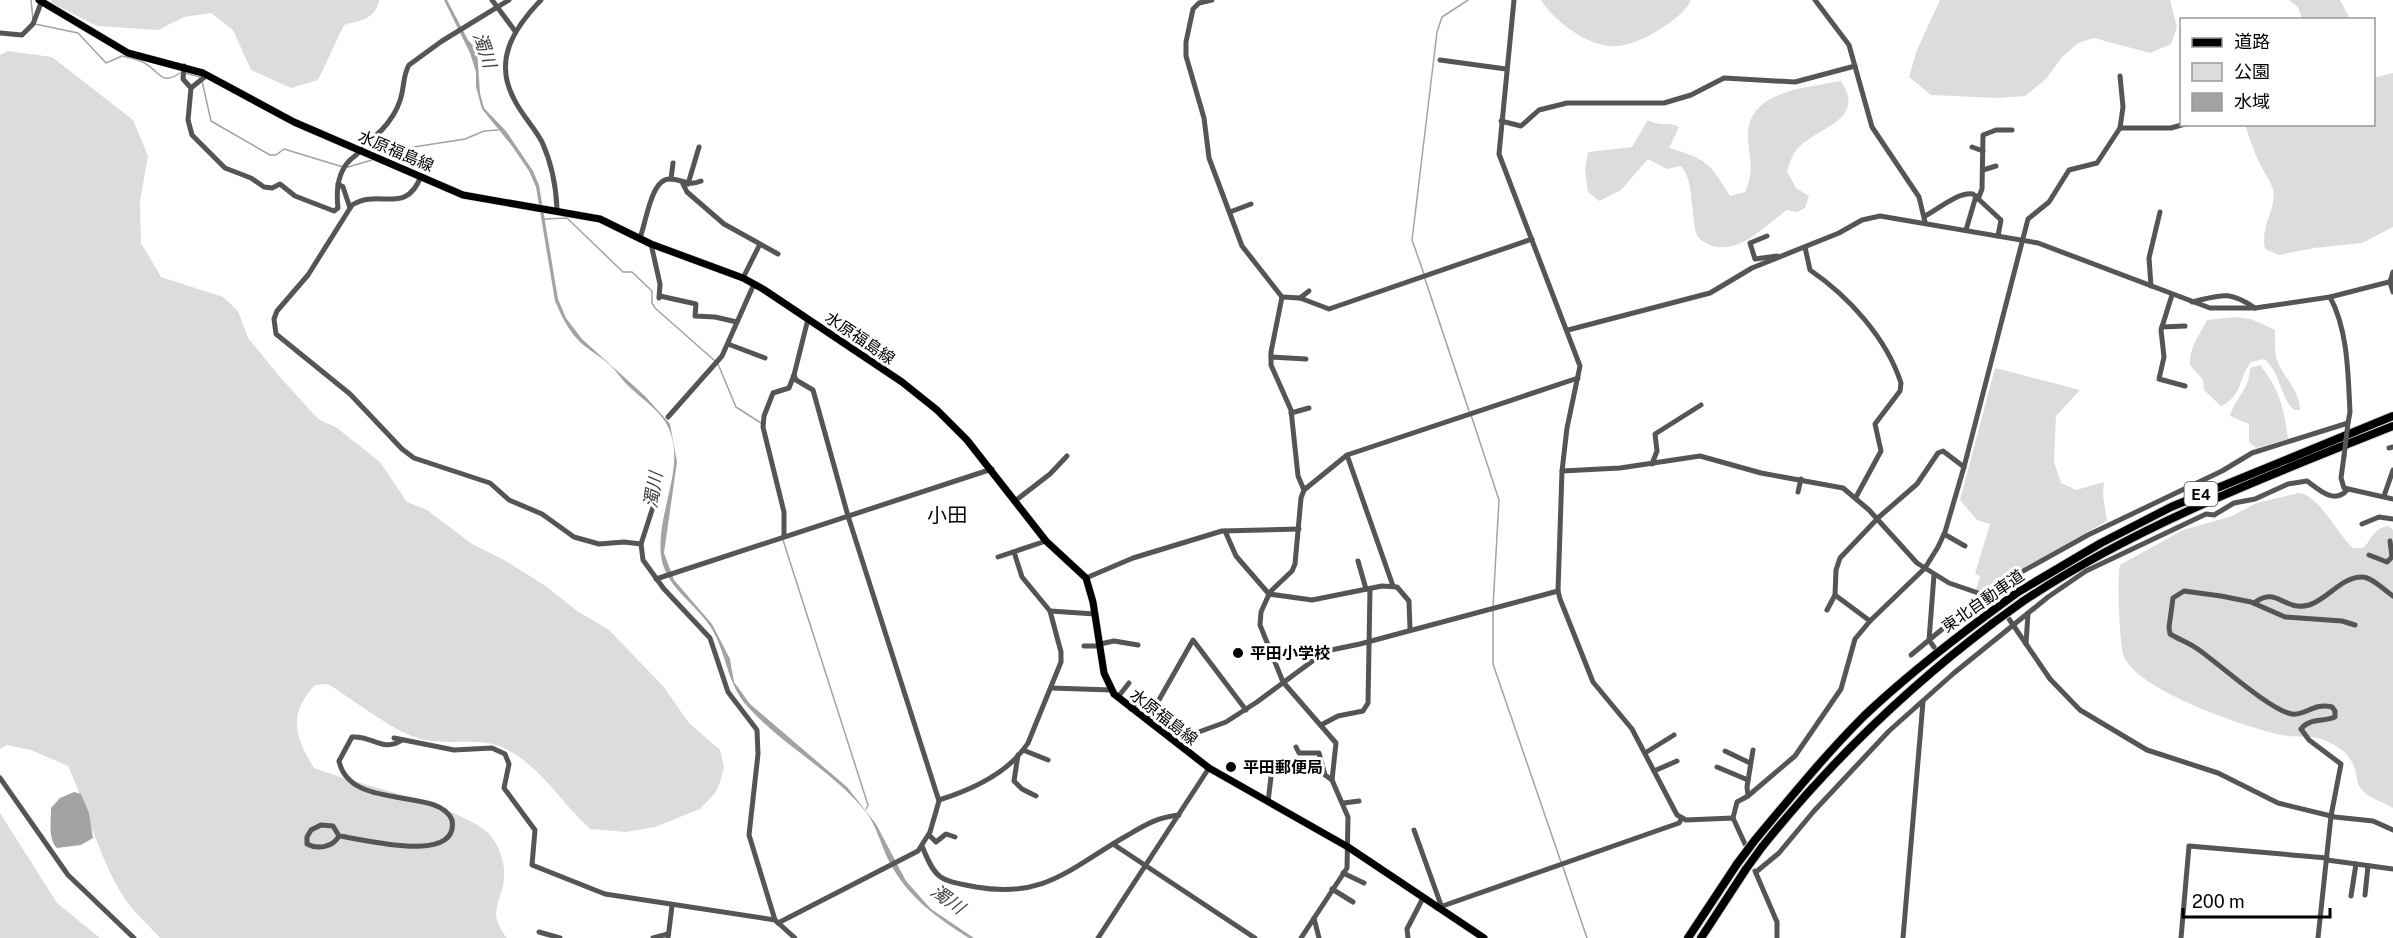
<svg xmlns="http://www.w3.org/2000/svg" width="2393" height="938" viewBox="0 0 2393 938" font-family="'Public Sans','Noto Sans JP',sans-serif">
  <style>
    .green { fill: #dcdcdc }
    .water { fill: #a3a3a3 }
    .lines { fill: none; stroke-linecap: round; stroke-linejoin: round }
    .stream { stroke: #a3a3a3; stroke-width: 1.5 }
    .major-casing { stroke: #dbdbdb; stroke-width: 8 }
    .highway-casing { stroke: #dbdbdb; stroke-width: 10 }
    .minor { stroke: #555; stroke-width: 5 }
    .major { stroke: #000; stroke-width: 7 }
    .highway { stroke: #000; stroke-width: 8 }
    .highway-bridge-casing { stroke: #dbdbdb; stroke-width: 10; stroke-linecap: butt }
    .minor-bridge { stroke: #555; stroke-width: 5 }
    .highway-bridge { stroke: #000; stroke-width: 8 }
    .poi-dot { fill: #000; stroke: #fff; stroke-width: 2 }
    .labels { text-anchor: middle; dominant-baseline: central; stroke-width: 6; stroke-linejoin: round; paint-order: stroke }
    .shield { fill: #fff; stroke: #4c4c4c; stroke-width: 1.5 }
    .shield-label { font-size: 15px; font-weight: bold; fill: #000 }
    .street-label { font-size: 16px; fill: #000; stroke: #fff }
    .poi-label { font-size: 16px; font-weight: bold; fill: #000; stroke: #fff; text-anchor: start }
    .water-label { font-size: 18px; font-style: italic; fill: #444; stroke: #fff }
    .quarter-label { font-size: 20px; fill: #000; stroke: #fff }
  </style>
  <rect width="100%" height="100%" fill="#fff"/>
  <g class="green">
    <path d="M51,0H379C375,20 361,20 344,25L318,80L291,88L251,70L233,30L211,13L184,17L158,30L97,26L52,3Z"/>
    <path d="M1541,0H1691C1686,11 1675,19 1665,26C1649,36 1629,48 1609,46C1584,43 1554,21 1541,0Z"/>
    <polygon points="1940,0 2170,0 2177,27 2171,44 2150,53 2094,38 2078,43 2062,57 2046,79 2025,96 1998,98 1931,95 1909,77 1917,50"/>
    <polygon points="2289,0 2340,0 2350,19 2302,19 2298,7"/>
    <path d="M8,51L52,57L133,120L148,156L140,201L141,243L161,277L223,297L238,311L248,338L280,377L318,419L337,428L380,462L407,502L427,510L472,544L506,561L547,587L577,611L609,630L663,686L689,723L720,750L724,767L720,782L716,792L700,809L655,827L626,832L590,829C560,802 541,766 504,748C478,736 446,747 418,738C393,731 352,699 328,684L315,685C288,714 294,736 314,768C358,785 454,804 487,832C496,840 503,856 504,869C507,899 483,909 507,938H160C148,924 132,911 123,896C98,856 87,808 68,766L31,750L7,745L0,749V55Z"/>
    <path d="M2393,73V227L2362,243L2314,248L2279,255L2265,249C2260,224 2277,210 2273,190C2271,180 2262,170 2258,160C2253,149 2249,136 2245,125L2374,124V78Z"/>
    <path d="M1841,81C1866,119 1822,126 1800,146C1793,152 1790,162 1787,171L1796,188L1809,196L1805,208L1797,212L1787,210C1765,226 1738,256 1710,245C1704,242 1699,240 1696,233C1694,225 1693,214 1692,205C1690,191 1691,178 1681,166L1667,169L1648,159L1621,190L1599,201L1588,192L1585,170L1588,152L1632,147L1648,120C1659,127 1668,121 1679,127L1669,148C1707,159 1710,163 1730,196L1745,192C1755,169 1749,161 1748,138C1746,90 1807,88 1841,81Z"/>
    <path d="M2235,317L2251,319L2275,330C2275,340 2274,353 2278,363C2285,378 2300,392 2300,410H2294C2280,397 2281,373 2264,359L2251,362C2238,378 2243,396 2221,406L2204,390L2203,380L2190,365C2189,347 2200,335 2207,320Z"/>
    <path d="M2260,365C2280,391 2284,407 2288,439L2256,448L2249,442V424L2230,416C2236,396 2249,391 2250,368Z"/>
    <polygon points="1995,368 2080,390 2056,416 2054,462 2061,483 2076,490 2104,482 2103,495 2107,521 2023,568 2008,582 1991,593 1976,590 1980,576 1975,574 1990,524 1977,520 1960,500"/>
    <path d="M2298,493C2319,494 2337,534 2353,548H2363C2372,540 2373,528 2388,526L2393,530V808C2382,801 2366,798 2359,786C2357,783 2357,777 2356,773C2352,756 2342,748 2326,741C2312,734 2297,738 2282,735C2244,727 2143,692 2125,659C2119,649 2117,577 2120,565L2183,530L2232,516L2257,503Z"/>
    <polygon points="0,813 57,903 100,938 0,938"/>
  </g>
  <g class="water">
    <path d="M444,0H447L468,40L477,50L480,93L484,108L506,131L533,171L539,185L558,299L566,318L582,339L645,396L670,424L677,462L664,553L674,580L712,624L730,659L734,682L750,704L847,787L876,824L906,881L931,909L974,938H969C935,916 908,898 889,861C881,846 877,826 866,812C833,771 783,746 748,707C726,683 727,652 710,626C696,605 671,590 663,565C650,520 691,466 666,423C658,410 645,401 634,391C625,384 620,376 613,368C604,358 591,352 581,343C569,332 561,315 555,301L536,187L529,171L512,146L482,109L476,87V72L470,53Z"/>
    <path d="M74,792L81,794L89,813L93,838L81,845L57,848C48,839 51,821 51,808L60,798Z"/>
  </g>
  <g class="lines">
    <g class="stream">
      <polyline points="31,0 33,20"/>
      <path d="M35,24L78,33L106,63L122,56C130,58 140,60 146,64C160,72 161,86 180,73"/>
      <polyline points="185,73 200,77"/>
      <polyline points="202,81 211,121 270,155 276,155 284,149 343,167"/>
      <polyline points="378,155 382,152 465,139 484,131 498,130"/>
      <polyline points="348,167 372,160"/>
      <polyline points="544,219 567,218 623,272 632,272 652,291 652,303 655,308 715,361"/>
      <polyline points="1424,274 1412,240 1437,32 1442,17 1468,0"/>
      <polyline points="1425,279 1469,411"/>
      <polyline points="718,364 736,407 761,423"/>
      <polyline points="1471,415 1499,500 1493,607"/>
      <polyline points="783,540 868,805 866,809"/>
      <polyline points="1493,611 1493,664 1561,862"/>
      <polyline points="1563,867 1587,938"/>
    </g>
    <g class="major-casing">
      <polyline id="major" points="39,0 128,53 203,73 294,122 463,195 600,219 651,244 743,278 763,289 902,382 937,410 967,440 1046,541 1086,578 1093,602 1104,673 1114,694 1209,768 1348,847 1484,938"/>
    </g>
    <g class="highway-casing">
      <g id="highway">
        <polyline points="2018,592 2101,543 2171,507 2393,416"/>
        <path d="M2022,602C2137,525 2265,477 2393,426"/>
        <path d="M1755,840C1790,798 1825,755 1864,716C1903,679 1945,646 1988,614"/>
        <path d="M1762,847C1830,762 1907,688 1993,623"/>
        <polyline points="1688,938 1737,864"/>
        <polyline points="1701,938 1746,869"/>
      </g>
    </g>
    <g class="minor">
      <polyline points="492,0 515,31"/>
      <path d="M541,0C514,28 493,60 514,99C521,114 534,127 542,142C552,164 556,185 557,209"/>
      <polyline points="1212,0 1199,3 1193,9 1186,42 1186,56 1204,118 1209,158 1242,246 1282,297 1271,352 1271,365 1291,410 1298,476 1304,490"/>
      <polyline points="1514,0 1499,154 1580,366 1567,428 1562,471 1558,591 1560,599 1593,682 1632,729 1677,815 1686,820 1733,818 1745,844"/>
      <polyline points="1815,0 1849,45 1872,127 1919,197 1925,222"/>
      <polyline points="0,33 22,35 33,24 41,3"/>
      <polyline points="1440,60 1506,69"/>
      <polyline points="184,66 183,79 191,88"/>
      <path d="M207,75L191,88L188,120L192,135L225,168L251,178L264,187L272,188L280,184L295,196L334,211L338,208C336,191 337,173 350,160C356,155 360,153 362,145C381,135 398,114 402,93C404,83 404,73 409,65L442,41L509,0"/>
      <polyline points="1501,121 1521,126 1539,110 1567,103 1664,103 1691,95 1724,78 1795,82 1855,66"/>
      <polyline points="2120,128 2171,128 2185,124"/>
      <polyline points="1972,147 1983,151"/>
      <polyline points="1983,170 1996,166"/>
      <path d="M421,176C406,216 379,188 352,205L308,275L277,311L274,319L276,334L350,394L402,449L414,458L490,483L509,500L542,514L574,537L599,544L624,542L641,544"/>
      <polyline points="671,179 673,163"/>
      <polyline points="338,184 343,187 350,208"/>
      <polyline points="683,184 687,192 724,224 778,254"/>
      <polyline points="688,184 699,147"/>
      <polyline points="1978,199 1982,189 1983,135 1996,130 2012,130"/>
      <polyline points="1230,212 1251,204"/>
      <path d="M1925,216C1939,209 1957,192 1973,194L2001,220L1998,236"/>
      <polyline points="1966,230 1976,196"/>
      <polyline points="1767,236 1750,243 1755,259 1777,256"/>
      <path d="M640,238C646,223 651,178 670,179C682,179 688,187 701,181"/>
      <polyline points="651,244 660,284 659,298"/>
      <path d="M1805,247L1810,270C1848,296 1886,337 1901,383L1900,391L1875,424L1881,451L1856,497"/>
      <polyline points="2393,272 2390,282 2393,292"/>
      <polyline points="743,278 759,246"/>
      <polyline points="2151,286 2149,258 2160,212"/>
      <polyline points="2172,295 2161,330 2164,357 2159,379 2185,386"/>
      <polyline points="660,296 696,304 695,316 715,317 737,322"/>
      <polyline points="1282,297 1300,298 1329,309 1532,239"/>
      <polyline points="1300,298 1309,291"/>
      <path d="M2192,302C2222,295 2228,290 2255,308"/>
      <polyline points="2162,327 2185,326"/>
      <polyline points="1568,330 1710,293 1752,268 1839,233 1862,220 1880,216 2038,243 2210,308 2255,308 2330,297 2393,281"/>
      <polyline points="728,344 765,358"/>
      <polyline points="1271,357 1306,359"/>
      <polyline points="1291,413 1309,408"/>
      <polyline points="668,417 722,356 754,284"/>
      <polyline points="2389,448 2393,447"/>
      <polyline points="1347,455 1393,586"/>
      <polyline points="2344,456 2341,478 2344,488 2393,499"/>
      <polyline points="1652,464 1657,451 1655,434 1701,405"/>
      <path d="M1562,471L1620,468L1700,456L1761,473L1843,488L1869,510L1917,563L1949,583L1990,597L2006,588L2016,575L2088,535L2222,471L2252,453L2348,423L2350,412C2348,374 2348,330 2330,297"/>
      <polyline points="1798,492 1801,479"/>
      <polyline points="653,493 653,507 641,544 643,560 664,589 710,638 728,692 757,730 758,754 749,835 775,920 795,938"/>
      <polyline points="2384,496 2393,470"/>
      <polyline points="1015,501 1050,474 1067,456"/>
      <polyline points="2362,524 2379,517 2393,519"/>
      <polyline points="1225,531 1236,556 1269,594 1312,600 1382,586 1397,587 1409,601 1410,629"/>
      <polyline points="1944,534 1965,546"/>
      <polyline points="784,536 784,512 763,427 764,416 773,393 789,388 794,375"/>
      <polyline points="2369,555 2387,562 2392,557 2390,541"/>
      <polyline points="998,557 1046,541"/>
      <polyline points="1358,561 1366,589"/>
      <polyline points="1086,578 1133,558 1222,531 1299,529"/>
      <polyline points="656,579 992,469"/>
      <polyline points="1835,595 1870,621"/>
      <path d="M2254,603C2277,585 2283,612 2309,605C2328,599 2341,577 2362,577C2372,577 2384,590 2393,596"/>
      <polyline points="1827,610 1835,595 1836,570 1840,558 1879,517 1917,484 1938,453 1943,451 1964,467"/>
      <polyline points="1050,611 1095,614"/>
      <polyline points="2009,619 2050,679 2080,710 2147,750 2218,773 2278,803 2335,817 2373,821 2393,830"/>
      <polyline points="1100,644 1114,641 1138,645"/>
      <polyline points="2026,644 2028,613"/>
      <polyline points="1084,646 1100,646"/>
      <polyline points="1934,647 1929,640 1934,575"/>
      <polyline points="1911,655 1958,616 1990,597 1995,599"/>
      <polyline points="1051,688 1111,690"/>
      <polyline points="1118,697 1129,683"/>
      <polyline points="1131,709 1142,693"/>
      <polyline points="1147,721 1193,640 1246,710"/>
      <polyline points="1321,725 1338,716 1363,711 1368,703 1370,589"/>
      <polyline points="394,738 454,750 492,748 505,754 509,764 504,788 535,830 532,865 605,894 775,920"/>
      <polyline points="1180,746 1196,733 1226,722 1257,702 1326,651 1360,644 1558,591"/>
      <polyline points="1296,747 1299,753 1319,753 1325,775 1332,780"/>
      <polyline points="1023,750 1048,760"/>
      <polyline points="1725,751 1750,763"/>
      <polyline points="1645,753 1674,735"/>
      <polyline points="1018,755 1014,781 1022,789 1036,796"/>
      <polyline points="1717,767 1748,780"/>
      <polyline points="1654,771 1677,761"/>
      <polyline points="0,778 68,875 134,938"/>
      <polyline points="1748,796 1747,787 1753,750"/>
      <path d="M939,800C971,790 1009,773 1028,743L1061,662V652L1050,611L1022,577L1014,552"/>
      <polyline points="1268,802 1271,777"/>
      <polyline points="1344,803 1359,801"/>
      <polyline points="1733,818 1737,802 1748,796 1795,756 1841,689 1855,639 1870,621 1925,568 1938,547 1945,532 1964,467 2028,219 2049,202 2069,170 2097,163 2120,128 2123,107 2120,76"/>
      <polyline points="1414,830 1441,905"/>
      <polyline points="929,835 936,842 946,834 955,837"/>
      <path d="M339,836C333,847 318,850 307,844V837L311,830L321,825L333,826L339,836C359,838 460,866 452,820C438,786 350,812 339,761L352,737C372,735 383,753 402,740"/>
      <polyline points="1113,844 1255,938"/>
      <path d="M922,846C936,881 940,880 976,887C1046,899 1071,867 1128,835C1145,825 1158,817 1179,815"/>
      <polyline points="2327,860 2393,869"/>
      <polyline points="1755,871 1777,922 1777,938"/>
      <path d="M1756,872L1779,853L1814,811L1889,731L1954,673L2048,597L2086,571L2206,514L2214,515L2234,503L2255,499L2288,484L2307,481C2318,489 2334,505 2347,490"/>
      <polyline points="1343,873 1364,883"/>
      <polyline points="1332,889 1353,902"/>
      <polyline points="2365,895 2368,866"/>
      <polyline points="2351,896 2356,864"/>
      <polyline points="1437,908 1679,823 1682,818"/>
      <polyline points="1314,918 1319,938"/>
      <polyline points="778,923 918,851 930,832 939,801 848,516 813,390 796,380 794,375 808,319"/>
      <polyline points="539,932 560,938"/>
      <polyline points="653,938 668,934"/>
      <polyline points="668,938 672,906"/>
      <polyline points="1098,938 1209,768"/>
      <polyline points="1301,938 1347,868 1348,817 1332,780 1336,743 1283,682 1260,625 1261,612 1270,592 1292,571 1295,564 1301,498 1304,490 1347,455 1578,378"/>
      <polyline points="1408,938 1407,929 1423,898"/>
      <polyline points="1903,938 1923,702"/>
      <polyline points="2181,938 2189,846 2327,858"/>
      <path d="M2318,938L2331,816L2341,764L2309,740L2301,729C2309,718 2324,722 2335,717V711L2332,707C2314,702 2306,716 2292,714C2271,711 2218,663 2199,650C2190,643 2180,640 2170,634L2169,627L2173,598L2184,591L2221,596L2251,602L2285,617L2342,621L2355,625"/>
    </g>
    <use href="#major" class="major"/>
    <use href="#highway" class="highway"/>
    <g class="highway-bridge-casing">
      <g id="highway-bridge">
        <polyline points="1988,614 2018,592"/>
        <polyline points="1993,623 2022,602"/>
        <polyline points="1737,864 1755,840"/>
        <polyline points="1746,869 1762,847"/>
      </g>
    </g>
    <polyline class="minor-bridge" points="2344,456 2348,423"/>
    <use href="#highway-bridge" class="highway-bridge"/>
  </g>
  <g class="poi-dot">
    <circle cx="1238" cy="653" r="6"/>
    <circle cx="1231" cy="767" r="6"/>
  </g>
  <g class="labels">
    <rect class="shield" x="2184.5" y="482" width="33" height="24" rx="4.5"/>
    <g class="shield-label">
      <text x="2201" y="494">E4</text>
    </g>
    <g class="street-label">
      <text transform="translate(396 151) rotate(23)">水原福島線</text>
      <text transform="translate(860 338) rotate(34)">水原福島線</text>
      <text transform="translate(1983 601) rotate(-35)">東北自動車道</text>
      <text transform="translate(1164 717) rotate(38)">水原福島線</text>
    </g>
    <g class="poi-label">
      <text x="1250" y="653">平田小学校</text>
      <text x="1243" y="767">平田郵便局</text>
    </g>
    <g class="water-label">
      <text transform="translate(485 50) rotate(71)">濁川</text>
      <text transform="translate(653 490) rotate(-81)">濁川</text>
      <text transform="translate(948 899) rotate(36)">濁川</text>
    </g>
    <g class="quarter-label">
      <text x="947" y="515">小田</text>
    </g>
  </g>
  <rect x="2180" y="18" width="195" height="108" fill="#ffffff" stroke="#999999" stroke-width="1.5"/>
  <rect x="2192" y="38" width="30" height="9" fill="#000000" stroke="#999999" stroke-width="1.5"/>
  <text x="2234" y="48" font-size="18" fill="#000000">道路</text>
  <rect x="2192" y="63" width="30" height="18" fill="#dcdcdc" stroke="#999999" stroke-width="1.5"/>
  <text x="2234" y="78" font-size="18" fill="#000000">公園</text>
  <rect x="2192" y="93" width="30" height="18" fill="#a3a3a3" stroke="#999999" stroke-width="1.5"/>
  <text x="2234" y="108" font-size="18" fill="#000000">水域</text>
  <path d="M2183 908v9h147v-9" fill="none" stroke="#000000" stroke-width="3"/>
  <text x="2192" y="908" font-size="18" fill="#000000" stroke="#ffffff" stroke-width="4.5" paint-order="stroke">200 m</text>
</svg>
